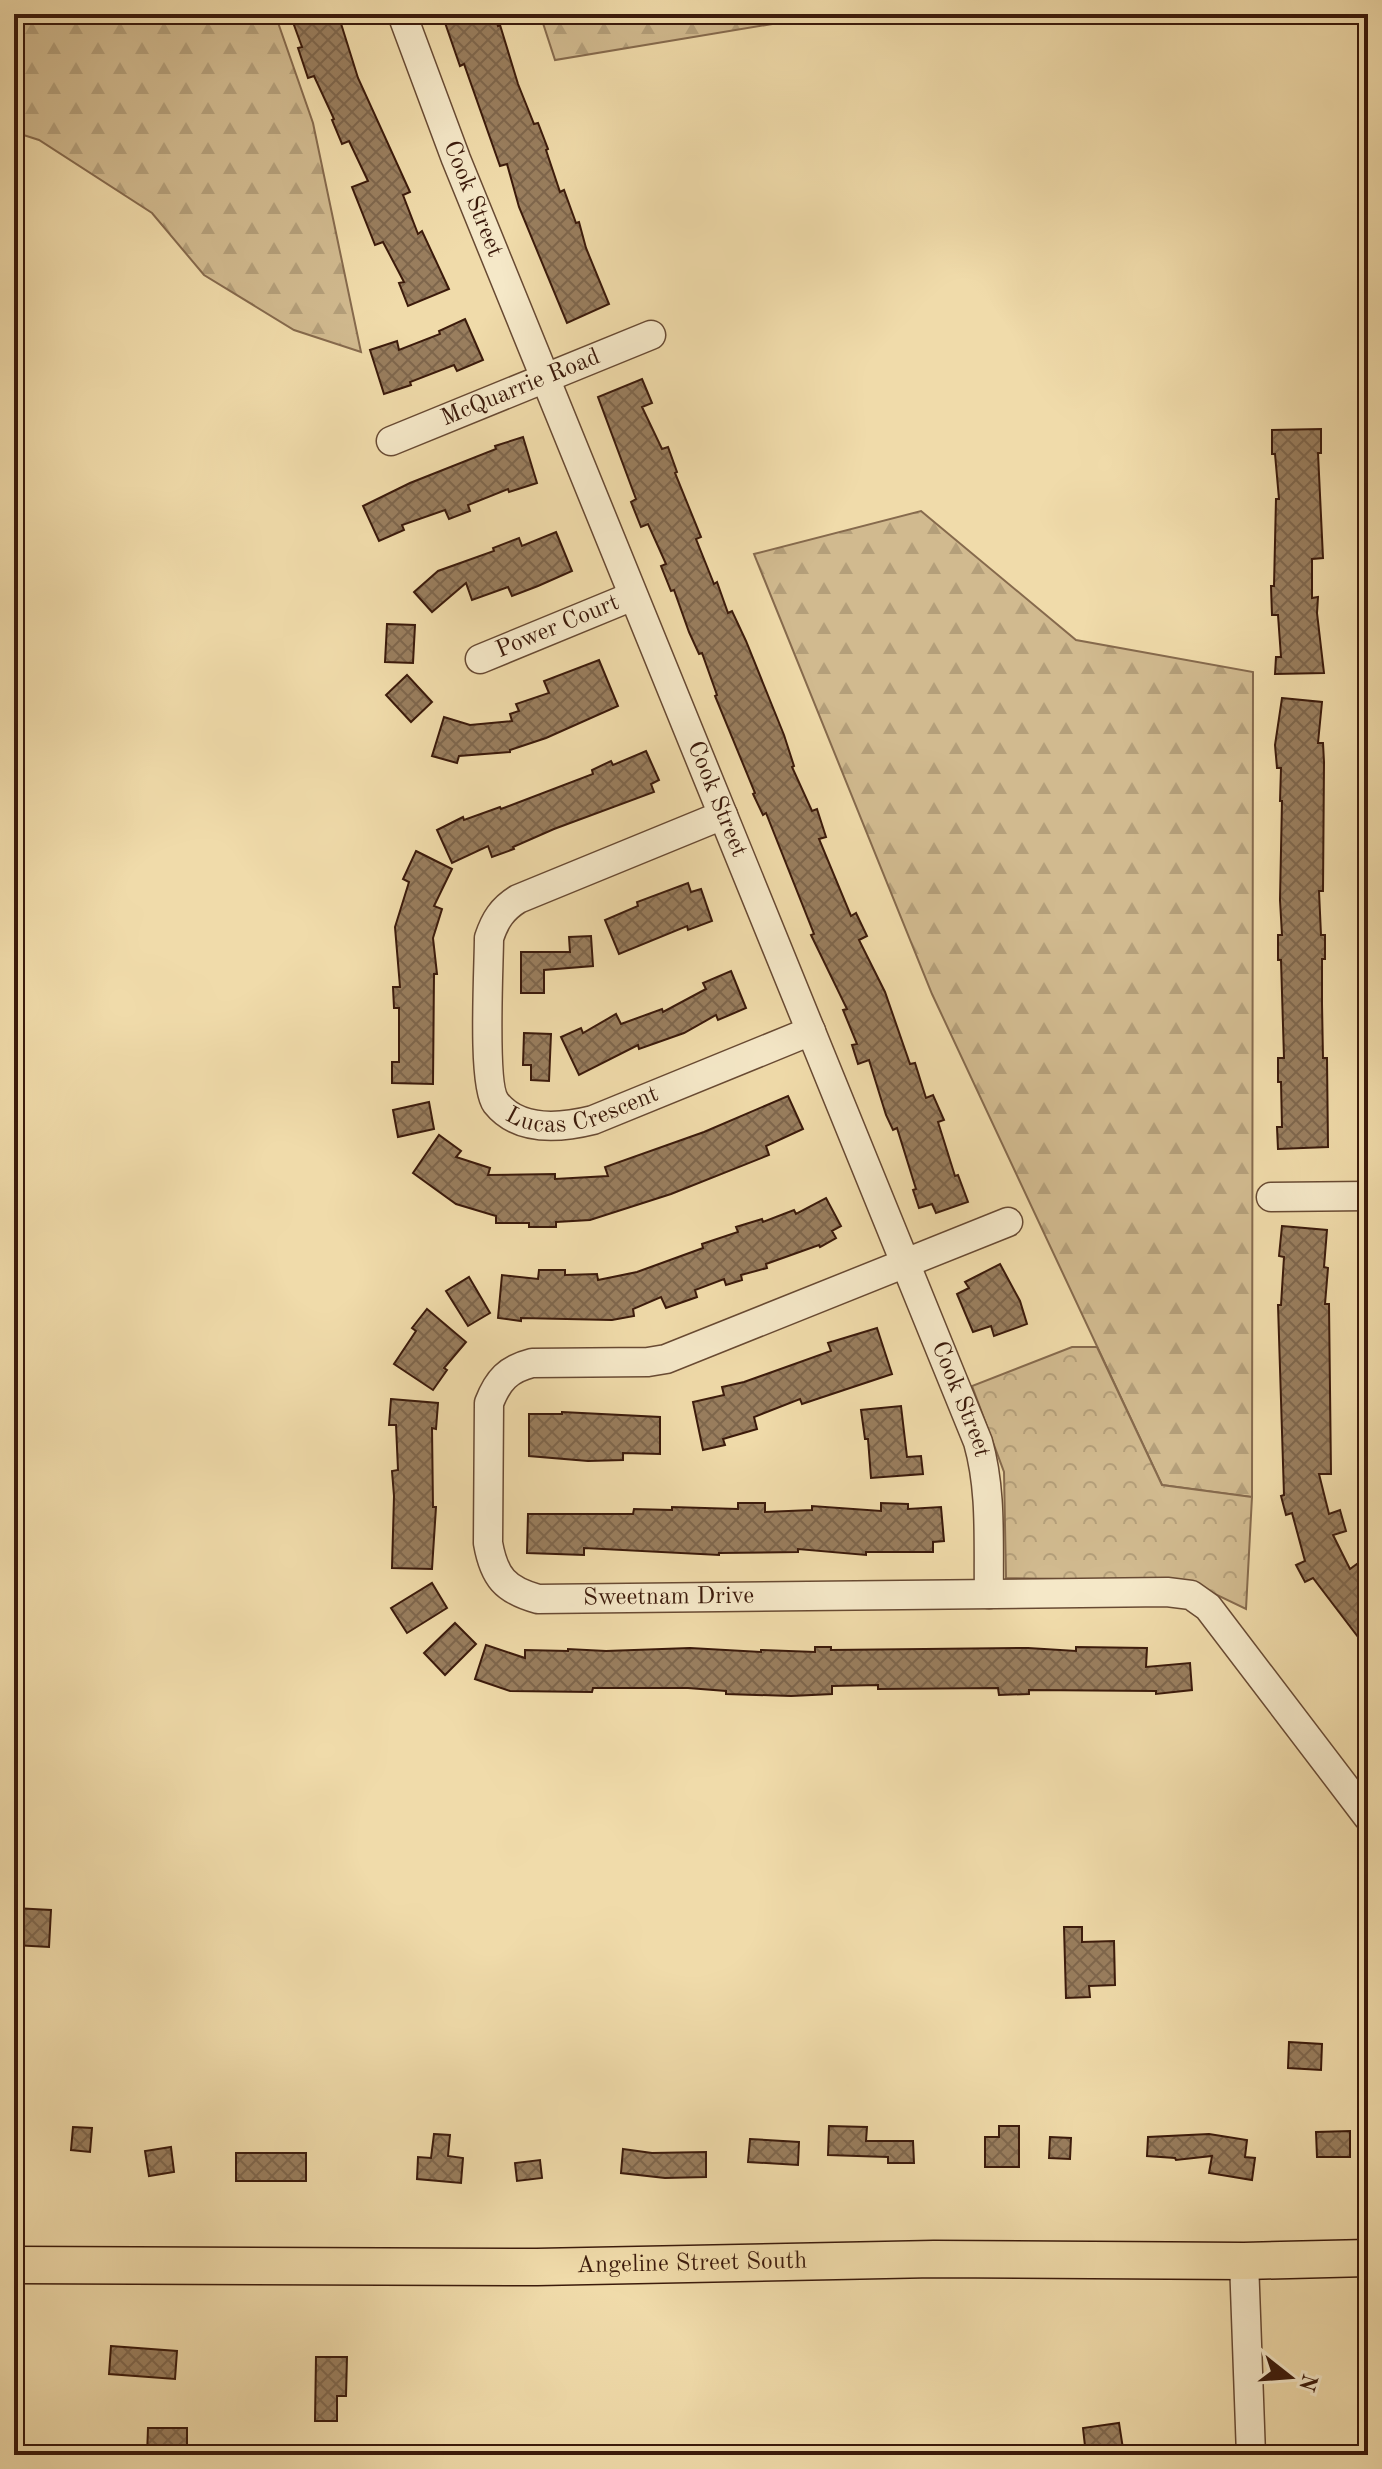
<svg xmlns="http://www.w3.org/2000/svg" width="1382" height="2469" viewBox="0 0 1382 2469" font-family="'Old Standard TT',serif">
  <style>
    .forest { fill: url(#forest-firs); stroke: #866a4d; stroke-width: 2 }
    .park { fill: url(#park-crowns); stroke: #866a4d; stroke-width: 2 }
    .building { fill: url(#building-cross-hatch); stroke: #3b1a0b; stroke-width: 2 }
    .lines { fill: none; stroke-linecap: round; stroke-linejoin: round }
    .minor-casing { stroke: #684a33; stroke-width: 31 }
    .major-casing { stroke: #3b1a0b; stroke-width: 39 }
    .minor { stroke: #f5e8c8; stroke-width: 28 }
    .major { stroke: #f0dbaa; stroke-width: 36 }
    .labels { text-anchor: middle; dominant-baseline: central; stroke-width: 6; stroke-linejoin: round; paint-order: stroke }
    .street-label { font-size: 24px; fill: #3b1a0b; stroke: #f5e8c8 }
  </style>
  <defs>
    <pattern id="forest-firs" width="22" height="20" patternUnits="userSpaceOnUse" patternTransform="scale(2)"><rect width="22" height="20" fill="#d1ba8f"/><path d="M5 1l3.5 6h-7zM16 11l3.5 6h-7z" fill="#b49f7a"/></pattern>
    <pattern id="park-crowns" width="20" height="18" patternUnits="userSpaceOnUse" patternTransform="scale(2)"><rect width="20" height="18" fill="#d1ba8f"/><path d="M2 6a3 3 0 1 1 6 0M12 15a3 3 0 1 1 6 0" fill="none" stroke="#b49f7a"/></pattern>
    <pattern id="building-cross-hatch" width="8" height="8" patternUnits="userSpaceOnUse" patternTransform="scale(2)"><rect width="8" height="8" fill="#997e5e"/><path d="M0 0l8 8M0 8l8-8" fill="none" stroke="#7e664c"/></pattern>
  </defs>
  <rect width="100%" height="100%" fill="#f0dbaa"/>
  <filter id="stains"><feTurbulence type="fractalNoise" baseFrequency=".0025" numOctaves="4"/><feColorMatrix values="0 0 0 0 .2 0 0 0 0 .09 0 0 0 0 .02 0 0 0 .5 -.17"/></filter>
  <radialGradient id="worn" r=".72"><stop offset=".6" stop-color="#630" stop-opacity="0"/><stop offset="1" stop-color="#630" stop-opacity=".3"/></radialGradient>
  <g class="forest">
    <polygon points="14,14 275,14 313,123 361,352 294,330 204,275 152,213 39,140 14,132"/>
    <polygon points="540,14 784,14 778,23 555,60"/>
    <polygon points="921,511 1076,640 1253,672 1252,1497 1162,1485 932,994 754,554"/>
  </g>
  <polygon class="park" points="1072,1347 1097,1347 1162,1485 1252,1497 1246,1609 1188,1581 1006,1578 1004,1472 972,1386"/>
  <g class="building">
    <polygon points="290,14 338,14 358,78 410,192 403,195 418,234 422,231 449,289 408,306 399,283 404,282 383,242 375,245 352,187 368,181 349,141 342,144 332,120 334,119 314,76 308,78 298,48 302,47"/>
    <polygon points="442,14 494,14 498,26 500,25 518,84 534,124 538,123 548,149 546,150 560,192 564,190 576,223 579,222 586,248 609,304 567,323 519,207 507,164 500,166 464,64 460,66"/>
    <polygon points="465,319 483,360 457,371 454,365 410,382 411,385 384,394 370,350 397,341 399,350 440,334 439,331"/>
    <polygon points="642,379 652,403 642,407 662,449 668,447 677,472 675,473 701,537 696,539 714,584 717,582 728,613 732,611 746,641 784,735 794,766 792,767 812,811 817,809 826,837 819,839 851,916 856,913 867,936 859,940 885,992 910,1064 915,1063 926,1098 933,1095 944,1120 938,1122 955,1176 958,1175 968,1202 936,1213 932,1204 919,1208 913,1190 916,1189 897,1128 893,1130 886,1115 869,1060 858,1064 852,1045 857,1044 843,1010 847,1009 811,935 814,934 766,813 763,815 753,794 755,793 715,696 717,695 702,653 699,654 689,632 674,590 671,591 661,566 666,564 648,524 641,527 631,502 636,499 598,397"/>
    <polygon points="1321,429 1321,453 1318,453 1323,558 1312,559 1312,598 1318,597 1317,613 1324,673 1275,674 1276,657 1281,657 1278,615 1272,615 1271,586 1274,586 1276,499 1279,499 1275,454 1272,454 1272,430"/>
    <polygon points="523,437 537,483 509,492 508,489 468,505 470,511 449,519 445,510 402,525 404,530 379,541 363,506 410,483 496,449 495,446"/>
    <polygon points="556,532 572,571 538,586 512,596 508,587 472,600 466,583 432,612 414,592 438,571 494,551 493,548 519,538 522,546"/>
    <polygon points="387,624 415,625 413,663 385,662"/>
    <polygon points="599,660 618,706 546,738 510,750 510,752 459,756 457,763 432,756 444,717 470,725 512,721 510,714 519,711 516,704 549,693 544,681"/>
    <polygon points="407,675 432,702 411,722 386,695"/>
    <polygon points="1282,698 1322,702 1318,743 1323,743 1324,762 1323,891 1319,891 1321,935 1325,935 1325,959 1322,959 1322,1004 1323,1058 1327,1058 1328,1147 1278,1149 1277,1127 1282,1127 1281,1082 1278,1082 1278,1058 1284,1058 1281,960 1278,960 1278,935 1282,935 1280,900 1282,801 1280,801 1281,768 1277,768 1275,745"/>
    <polygon points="646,751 659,780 651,784 654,792 554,829 513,847 514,849 492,857 488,846 452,863 437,830 463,817 464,820 500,807 501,809 593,774 592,770 611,761 613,765"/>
    <polygon points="416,851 452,869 434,906 442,909 433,938 437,974 434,974 433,1084 392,1083 392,1062 399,1062 399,1008 394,1008 393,987 400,987 395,927 409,882 403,879"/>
    <polygon points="688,883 691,892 701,889 712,921 688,930 687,926 619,954 605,920 638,906 637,902"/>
    <polygon points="591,936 593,966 544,970 544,993 521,993 521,952 570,952 569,937"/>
    <polygon points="731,971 746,1008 718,1020 716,1015 684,1033 639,1049 638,1045 579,1075 561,1037 581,1028 583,1033 616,1014 621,1024 662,1009 663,1012 706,989 703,983"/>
    <polygon points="524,1033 551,1034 549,1081 531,1080 531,1065 523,1065"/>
    <polygon points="788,1096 803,1129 766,1146 769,1155 671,1194 590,1220 556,1222 556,1227 529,1227 529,1223 496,1223 496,1216 456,1204 413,1173 439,1135 461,1151 456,1157 490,1168 488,1175 555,1174 555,1179 608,1176 605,1167 704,1132"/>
    <polygon points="429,1102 434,1129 398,1137 393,1110"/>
    <polygon points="826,1198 841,1226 832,1231 836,1238 820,1247 819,1245 766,1264 767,1268 741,1275 742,1280 726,1285 724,1279 695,1290 697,1297 666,1308 661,1297 633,1309 634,1316 612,1320 521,1318 521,1321 498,1318 502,1275 538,1279 539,1270 565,1270 565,1275 597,1274 598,1280 637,1272 703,1248 702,1244 738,1232 736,1227 762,1219 763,1222 794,1210 796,1214"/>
    <polygon points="1282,1226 1327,1230 1324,1267 1328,1268 1325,1304 1329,1304 1331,1474 1319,1474 1329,1514 1340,1510 1346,1531 1333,1535 1350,1569 1361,1561 1368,1570 1368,1650 1313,1578 1305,1582 1296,1565 1305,1561 1292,1513 1286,1515 1281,1496 1284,1495 1278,1305 1281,1305 1284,1257 1279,1256"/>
    <polygon points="1000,1264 1020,1301 1027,1324 994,1336 991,1326 973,1332 957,1294 969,1288 965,1282"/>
    <polygon points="469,1277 490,1313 468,1326 446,1291"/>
    <polygon points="427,1309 466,1342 444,1368 447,1370 433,1390 394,1364 416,1331 412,1328"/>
    <polygon points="877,1328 892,1374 802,1404 800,1399 754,1417 757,1429 723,1439 725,1445 703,1450 693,1402 724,1395 722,1387 744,1382 831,1351 828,1343"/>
    <polygon points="391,1399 438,1403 436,1429 432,1428 433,1507 436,1507 432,1569 392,1568 394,1496 392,1471 398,1470 396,1425 389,1425"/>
    <polygon points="901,1406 907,1457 921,1456 923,1474 871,1478 868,1439 865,1439 861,1410"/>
    <polygon points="562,1412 660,1417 660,1454 623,1453 623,1460 588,1461 529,1456 529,1414 562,1414"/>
    <polygon points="738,1503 765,1503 765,1512 812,1510 812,1506 881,1511 881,1503 908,1504 908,1509 941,1507 944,1541 933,1542 933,1552 866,1552 866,1555 798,1549 798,1552 719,1553 719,1555 584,1548 584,1555 527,1553 528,1514 633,1514 634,1509 672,1510 672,1507 738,1509"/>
    <polygon points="432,1583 447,1608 407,1633 391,1608"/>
    <polygon points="455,1623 476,1644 445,1675 424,1653"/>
    <polygon points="486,1645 525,1658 525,1650 568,1651 568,1649 606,1651 690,1648 761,1652 761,1650 815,1652 815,1647 831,1647 831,1650 1028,1648 1076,1651 1076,1647 1147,1648 1146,1667 1190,1663 1192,1690 1156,1694 1156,1691 1029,1690 1029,1694 999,1695 998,1688 878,1689 878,1685 832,1686 832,1694 791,1696 726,1694 726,1691 688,1688 593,1688 592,1692 510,1691 475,1679"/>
    <polygon points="14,1908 51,1910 49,1947 14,1945"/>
    <polygon points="1064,1927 1082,1927 1082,1942 1114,1941 1115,1985 1089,1986 1090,1997 1066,1998"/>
    <polygon points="1289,2042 1322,2044 1321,2070 1288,2068"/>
    <polygon points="829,2126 867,2127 866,2141 913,2141 914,2163 888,2163 888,2157 828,2155"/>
    <polygon points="999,2126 1019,2126 1019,2167 985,2167 985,2137 999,2137"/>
    <polygon points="73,2127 92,2128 90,2152 71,2150"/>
    <polygon points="1350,2131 1350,2157 1317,2157 1316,2132"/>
    <polygon points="434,2134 450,2135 448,2156 463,2158 461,2183 417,2179 418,2157 431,2158"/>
    <polygon points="1209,2134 1247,2140 1245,2157 1255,2158 1252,2180 1209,2173 1212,2156 1176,2160 1175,2158 1147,2156 1148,2137"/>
    <polygon points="1050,2137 1071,2138 1070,2159 1049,2158"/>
    <polygon points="750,2139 799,2142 798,2165 748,2162"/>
    <polygon points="171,2147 174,2172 149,2176 145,2151"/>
    <polygon points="623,2149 652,2153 706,2152 706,2177 665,2178 621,2173"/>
    <rect x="236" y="2153" width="70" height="28"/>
    <polygon points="540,2160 542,2178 517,2181 515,2163"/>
    <polygon points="111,2346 177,2351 175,2379 109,2374"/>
    <polygon points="316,2357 347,2357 346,2396 337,2396 337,2421 315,2421"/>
    <polygon points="1119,2423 1124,2455 1086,2455 1083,2428"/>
    <polygon points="148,2428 187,2428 187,2455 147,2455"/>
  </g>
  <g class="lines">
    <g class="minor-casing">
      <g id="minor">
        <path id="s1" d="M402,14L456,159L978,1442C992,1491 988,1543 989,1594"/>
        <path id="s2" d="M391,441L651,335"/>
        <path id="s3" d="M480,659L633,596"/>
        <path id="s4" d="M723,815L518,899C502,909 495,920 489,938C489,966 482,1085 496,1103C519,1132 561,1128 593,1120L811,1031"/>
        <polyline points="1271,1197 1368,1196"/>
        <path id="s5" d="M1008,1222L666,1359L648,1362L532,1363C508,1369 498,1380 489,1403L488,1543C494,1577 505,1590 538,1599L1167,1592L1191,1595L1208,1607L1368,1817"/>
        <polyline points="1244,2261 1251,2455"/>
      </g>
    </g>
    <g class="major-casing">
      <g id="major">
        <path id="s6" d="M14,2265L537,2267L934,2259L1244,2261L1368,2258"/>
      </g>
    </g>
    <use href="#minor" class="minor"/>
    <use href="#major" class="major"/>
  </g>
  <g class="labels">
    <g class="street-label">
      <text stroke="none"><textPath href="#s1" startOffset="198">Cook Street</textPath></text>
      <text stroke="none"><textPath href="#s2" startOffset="140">McQuarrie Road</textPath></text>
      <text stroke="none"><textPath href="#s3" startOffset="84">Power Court</textPath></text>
      <text stroke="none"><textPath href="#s1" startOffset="846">Cook Street</textPath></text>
      <text stroke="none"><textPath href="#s4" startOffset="532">Lucas Crescent</textPath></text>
      <text stroke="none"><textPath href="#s1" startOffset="1494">Cook Street</textPath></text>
      <text stroke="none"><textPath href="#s5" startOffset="916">Sweetnam Drive</textPath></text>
      <text stroke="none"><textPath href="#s6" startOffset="678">Angeline Street South</textPath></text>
    </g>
  </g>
  <rect width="1382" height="2469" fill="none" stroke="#f0dbaa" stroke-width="48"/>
  <rect x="16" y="16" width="1350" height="2437" fill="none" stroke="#3b1a0b" stroke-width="4"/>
  <rect x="24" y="24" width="1334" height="2421" fill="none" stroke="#3b1a0b" stroke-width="2"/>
  <g transform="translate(1290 2377) rotate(107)" stroke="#f5e8c8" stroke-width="6" paint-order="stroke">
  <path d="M0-6L14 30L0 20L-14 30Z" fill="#3b1a0b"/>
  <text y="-12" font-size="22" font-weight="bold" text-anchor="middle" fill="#3b1a0b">N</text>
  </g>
  <rect width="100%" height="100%" filter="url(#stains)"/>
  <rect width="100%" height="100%" fill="url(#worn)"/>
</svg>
